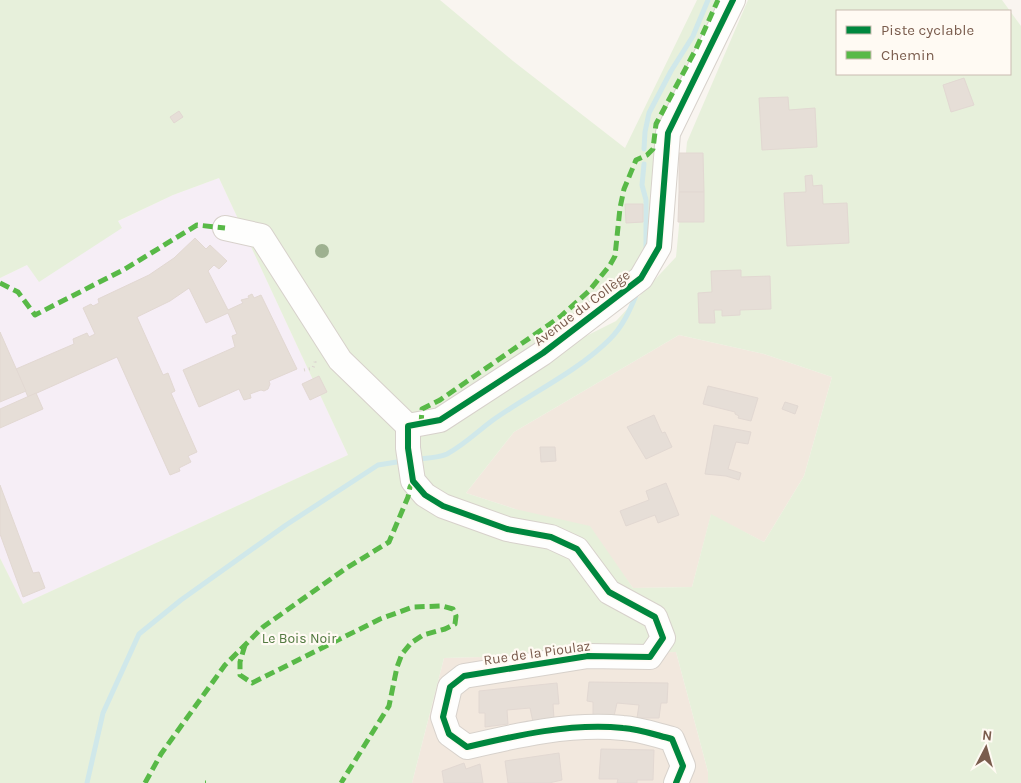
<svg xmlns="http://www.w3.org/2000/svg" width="1021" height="783" viewBox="0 0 1021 783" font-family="Karla,sans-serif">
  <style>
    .residential { fill: #f2e8de }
    .education { fill: #f6eef6 }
    .green { fill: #e7f0db; fill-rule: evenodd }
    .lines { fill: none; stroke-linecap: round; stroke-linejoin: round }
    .stream { stroke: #d0e8ea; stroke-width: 5 }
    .building { fill: #e6ded7; stroke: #e2d8d2 }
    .minor-casing { stroke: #d7d1cb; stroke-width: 26 }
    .path { stroke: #dcd5d0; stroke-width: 3; stroke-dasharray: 1 4; stroke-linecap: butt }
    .minor { stroke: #fefefd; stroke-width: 24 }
    .quiet { stroke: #58b947; stroke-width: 5; stroke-dasharray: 10 5; stroke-linecap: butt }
    .cycleway-casing { stroke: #fffaf3; stroke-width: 9 }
    .cycleway { stroke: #00873e; stroke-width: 6 }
    .tree { fill: #9eb190 }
    .labels { text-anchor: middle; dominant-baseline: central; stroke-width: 4.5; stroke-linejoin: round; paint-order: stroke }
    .street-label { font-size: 14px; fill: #7a5c4d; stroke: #fffaf3 }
    .park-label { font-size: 14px; fill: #537a41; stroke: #fffaf3 }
  </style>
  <rect width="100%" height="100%" fill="#f9f5f0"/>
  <g class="residential">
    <polygon points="679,335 764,354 832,377 804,476 764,542 711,515 692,587 633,588 613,561 515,509 466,493 514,432"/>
    <polygon points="676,652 708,772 708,783 412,783 444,658"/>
  </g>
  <polygon class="education" points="219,178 348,455 23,604 0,558 0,278 173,195"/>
  <path class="green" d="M0,0H440L513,61L625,148L697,0H718L673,105L648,240L633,269L605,292L531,348L435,412L616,321L676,257L687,142L748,0H1002L1021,26V783H708V772L676,652L444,658L412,783H0V558L23,604L348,455L219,178L173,195L118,221L122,228L39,282L27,265L0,278ZM837,11H1010V74H837ZM679,335L764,354L832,377L804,476L764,542L711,514L692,587L633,588L590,526L515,509L466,493L514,432Z"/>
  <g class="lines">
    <g class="stream">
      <polyline points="644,149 645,132 649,113 671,71 693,36 708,0"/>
      <polyline points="644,164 642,185 646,200 646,253"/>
      <path d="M417,459C426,458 439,458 447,454C464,445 478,431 493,420C531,393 577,372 610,339C623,326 630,310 637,293"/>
      <polyline points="87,783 103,713 139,634 181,600 286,525 378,465 403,461"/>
    </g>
  </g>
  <g class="building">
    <polygon points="964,78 974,105 951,112 943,85"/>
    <polygon points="788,97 789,110 815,108 817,147 762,150 759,98"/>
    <polygon points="179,111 183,117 174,123 170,117"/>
    <polygon points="679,153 703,153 704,192 679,192"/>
    <polygon points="812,175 813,186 822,185 823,204 847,203 849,243 787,246 784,193 806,192 805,176"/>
    <polygon points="679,192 704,192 704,222 678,222"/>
    <polygon points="625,204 643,204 643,222 626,223"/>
    <polygon points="195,238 206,249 210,245 227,261 219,269 214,265 208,271 228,310 243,303 241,300 249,298 248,296 252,294 254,298 261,295 297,369 269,381 270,384 268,389 264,391 261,390 250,394 251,398 244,400 239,389 199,407 183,370 235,347 232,336 237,334 228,313 206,323 189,288 170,301 137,317 163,375 168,373 175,391 171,393 197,452 188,456 191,462 179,468 180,471 170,475 117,357 28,397 16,369 74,344 73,339 87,333 89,337 95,334 83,308 91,304 93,306 99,303 98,299 149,275 174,258"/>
    <polygon points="741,270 741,277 770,276 771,309 740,310 740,315 722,316 722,310 714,310 715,323 699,323 698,293 712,292 711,271"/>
    <polygon points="0,332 26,391 0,402"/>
    <polygon points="319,376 327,392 310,400 302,384"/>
    <polygon points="708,386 758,398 751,421 738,418 739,416 735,414 735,412 703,404"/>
    <polygon points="36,393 43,409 0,428 0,409"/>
    <polygon points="785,402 798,406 795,414 782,409"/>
    <polygon points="654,415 662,433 665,432 672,447 646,459 627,427"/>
    <polygon points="714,425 751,432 748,444 736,442 728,469 741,473 739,480 726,476 705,474"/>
    <polygon points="540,447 555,447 556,461 541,462"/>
    <polygon points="666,483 679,515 658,523 655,515 626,526 620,511 649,500 646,491"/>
    <polygon points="0,485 33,573 39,572 45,588 23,597 0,534"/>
    <polygon points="589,682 668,683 667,703 661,703 659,718 637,718 639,705 617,703 614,716 593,715 593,702 587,701"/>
    <polygon points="557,683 559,704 553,704 554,719 533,722 530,708 507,710 508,724 485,727 485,713 479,713 479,691"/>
    <polygon points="601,749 654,750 653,780 637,780 637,783 617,783 618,779 599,779"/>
    <polygon points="559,753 562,780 549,783 508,783 505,761"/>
    <polygon points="464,763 466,769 480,764 483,783 444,783 442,771"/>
  </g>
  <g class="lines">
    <g class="minor-casing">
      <g id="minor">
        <polyline points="225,228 261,236 340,360 408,426"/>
        <path d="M408,426V448L413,481L425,495L443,506L507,529L551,537L577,549L609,592L655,617L663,638L650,657L588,656L464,676L450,687L443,717L449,734L467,747C518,735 570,723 623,728C639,729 656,735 672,739L683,766L676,783"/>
        <polyline points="408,426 440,420 543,353 641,278 659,247 668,133 733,0"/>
      </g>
    </g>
    <polyline class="path" points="304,370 313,368 315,362 314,359"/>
    <use href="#minor" class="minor"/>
    <g class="quiet">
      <polyline points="0,283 18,292 35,315 125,269 197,225 225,228"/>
      <polyline points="421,425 422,409 440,400 560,317 589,291 610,265 615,256 620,208 624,189 636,160 647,155 653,149 656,124 696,49 718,0"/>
      <polyline points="245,645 240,662 240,675 252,683 380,619 413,607 442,606 453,609 456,616 455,624 445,629 423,635 411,643 402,654 397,667 389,706 341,783"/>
      <polyline points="145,783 161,754 225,665 263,627 345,569 389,542 408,497 410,487 413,481"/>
      <polyline points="205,783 206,783"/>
    </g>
    <g class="cycleway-casing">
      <path id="cycleway" d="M676,783L683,766L672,739C656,735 639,729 623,728C570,723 518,735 467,747L449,734L443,717L450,687L464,676L588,656L650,657L663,638L655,617L609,592L577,549L551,537L507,529L443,506L425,495L413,481L408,448V426L440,420L543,353L641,278L659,247L668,133L733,0"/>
    </g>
    <use href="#cycleway" class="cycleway"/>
  </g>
  <circle class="tree" cx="322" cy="251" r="7"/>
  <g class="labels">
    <g class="street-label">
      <text transform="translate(582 308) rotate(-37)">Avenue du Collège</text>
      <text transform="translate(537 653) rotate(-8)">Rue de la Pioulaz</text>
    </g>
    <g class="park-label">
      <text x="299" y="638">Le Bois Noir</text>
    </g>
  </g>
  <rect x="836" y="10" width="175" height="65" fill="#fffaf3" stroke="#cabbb1"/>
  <rect x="846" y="26" width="25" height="8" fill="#00873e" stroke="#cabbb1"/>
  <text x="881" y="35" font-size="15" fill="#7a5c4d">Piste cyclable</text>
  <rect x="846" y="51" width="25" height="8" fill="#58b947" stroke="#cabbb1"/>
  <text x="881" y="60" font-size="15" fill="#7a5c4d">Chemin</text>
  <g transform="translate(986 748) rotate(6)" stroke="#fffaf3" stroke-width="4" paint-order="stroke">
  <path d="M0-4L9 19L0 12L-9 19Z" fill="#7a5c4d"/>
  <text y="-8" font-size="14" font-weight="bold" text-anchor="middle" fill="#7a5c4d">N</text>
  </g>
</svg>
